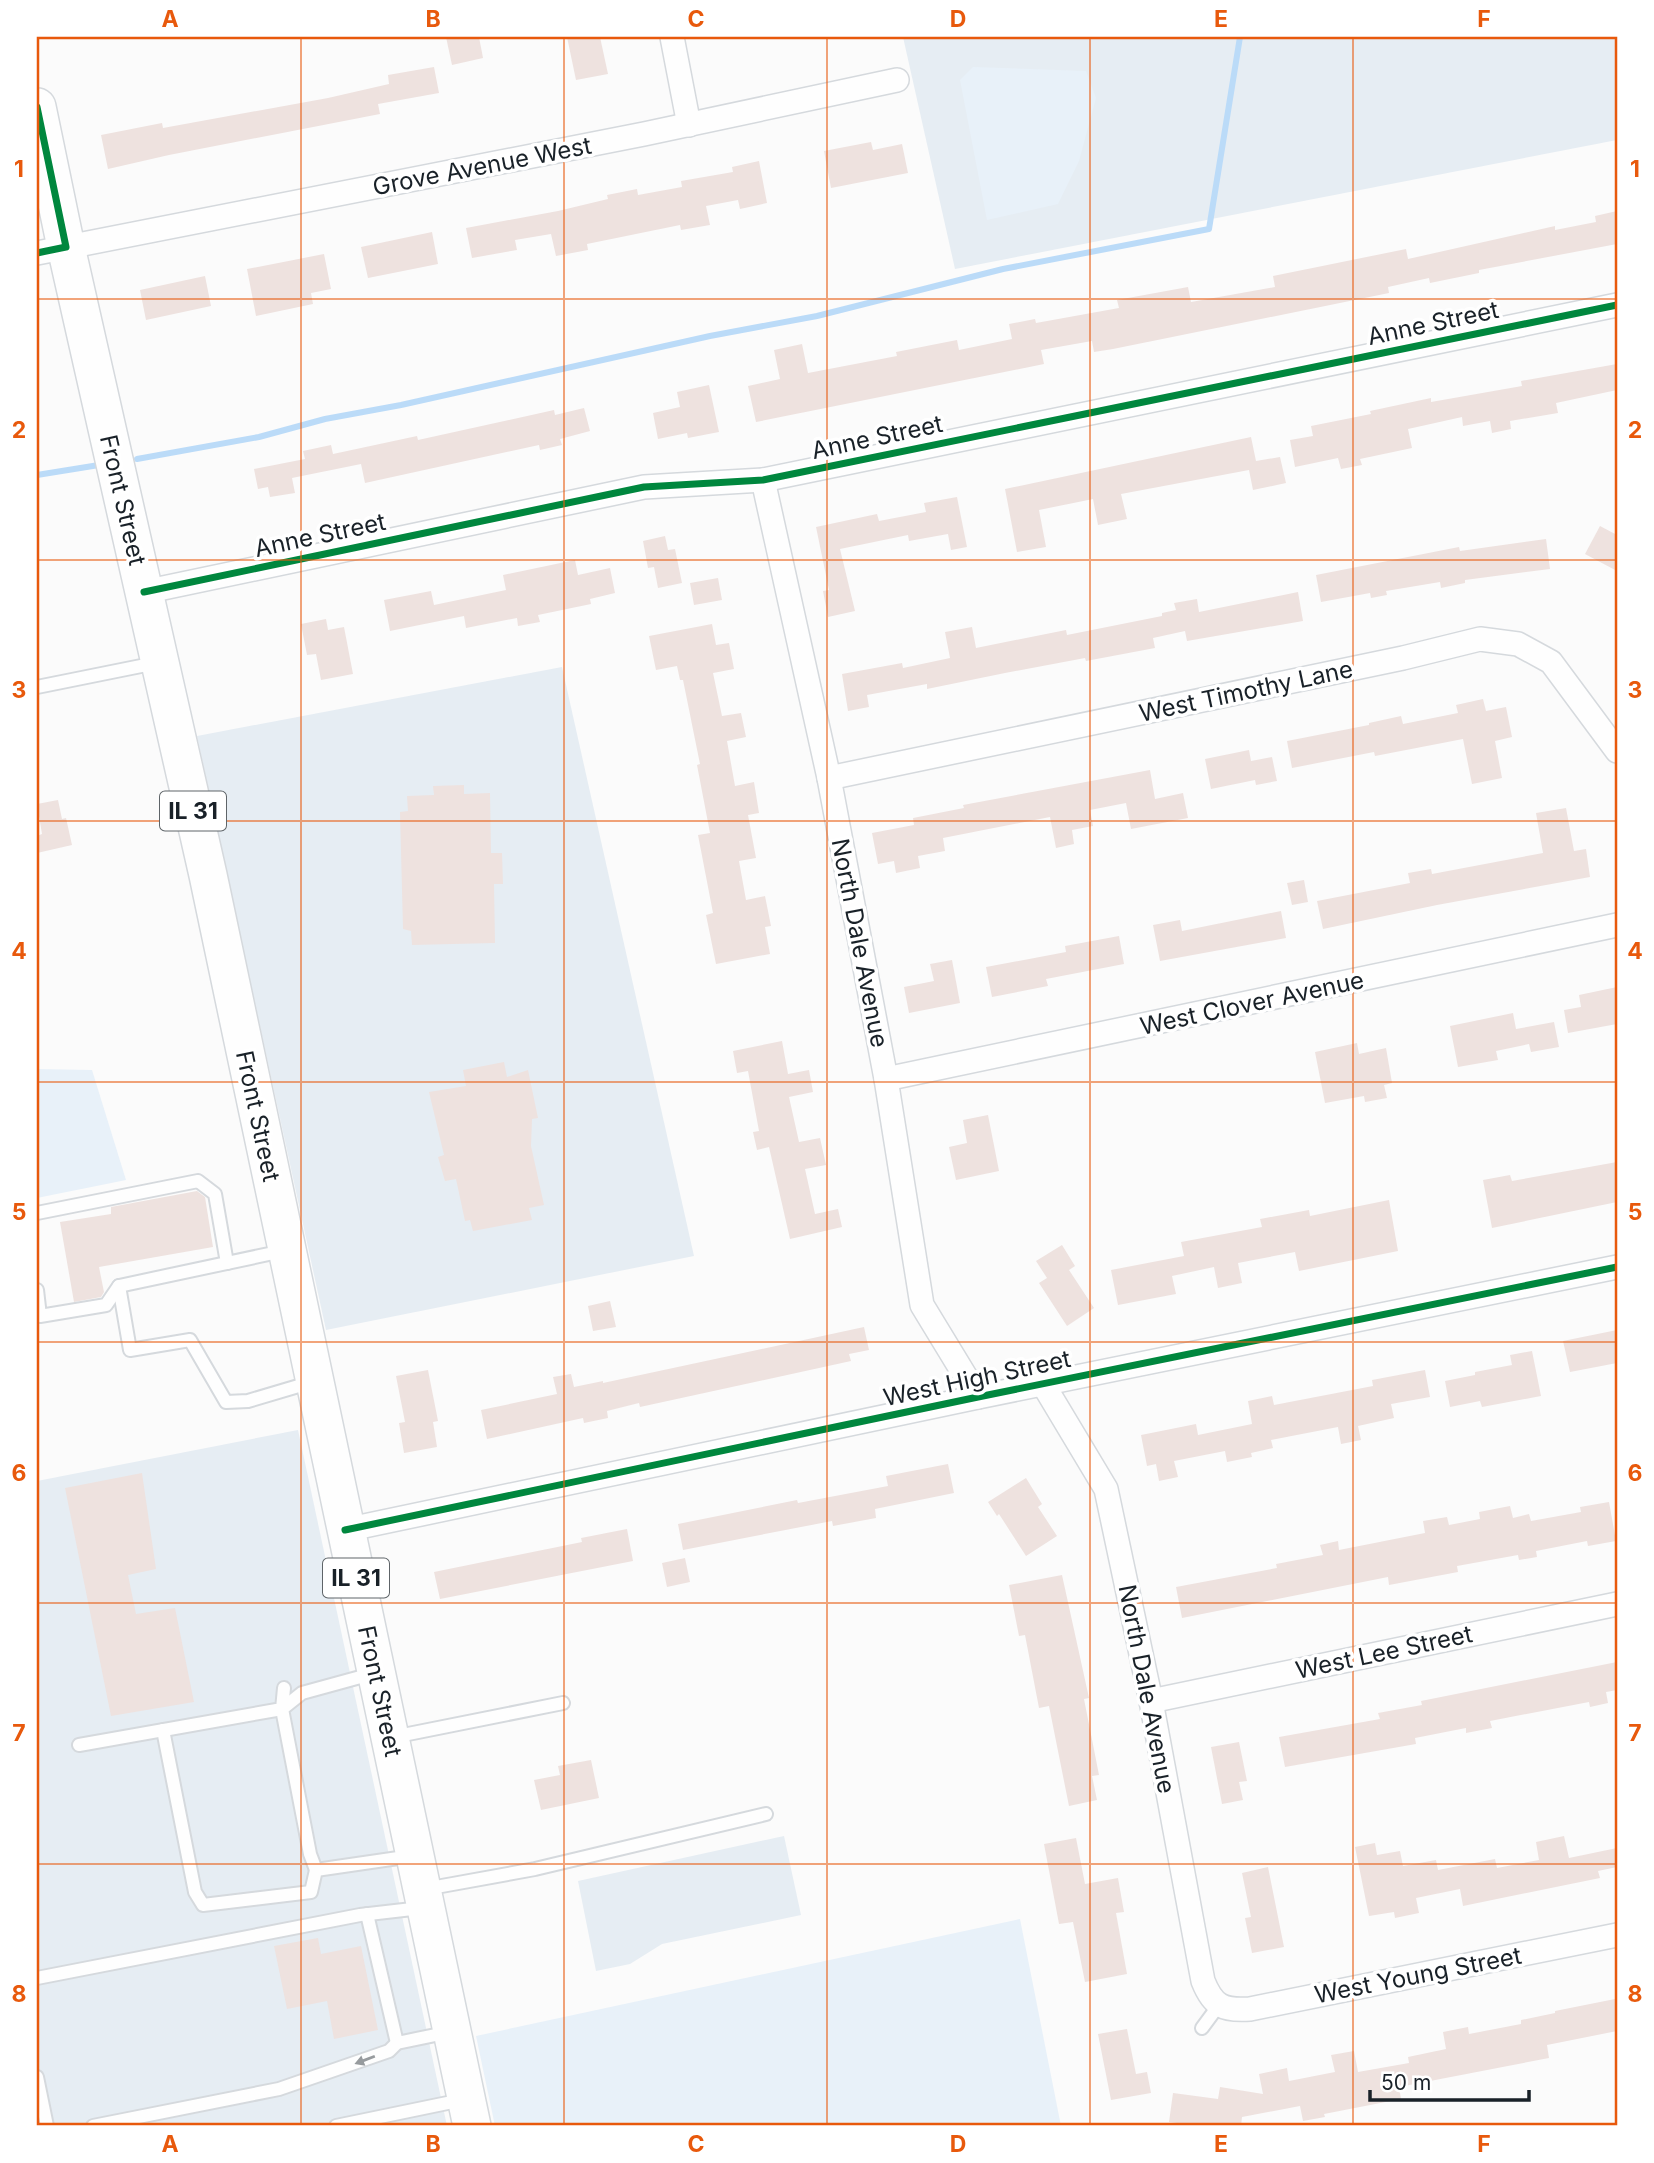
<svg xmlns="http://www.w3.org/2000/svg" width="1654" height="2163" viewBox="0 0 1654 2163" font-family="Inter,sans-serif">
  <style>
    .built { fill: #e6edf3 }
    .green { fill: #e8f1f9 }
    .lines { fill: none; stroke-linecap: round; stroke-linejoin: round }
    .stream { stroke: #bbdbf8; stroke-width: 6 }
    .building { fill: #eee2df }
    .service-casing { stroke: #d5d9dd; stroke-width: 16 }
    .minor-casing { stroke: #d5d9dd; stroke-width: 26 }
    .primary-casing { stroke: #d5d9dd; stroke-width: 40 }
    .service { stroke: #fefefe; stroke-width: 12 }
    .minor { stroke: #fefefe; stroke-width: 23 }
    .primary { stroke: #fefefe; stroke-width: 37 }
    .cycleway-casing { stroke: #fff; stroke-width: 11 }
    .cycleway { stroke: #00873e; stroke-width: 7 }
    .oneway { fill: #979b9e }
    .grid { fill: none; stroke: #e8590c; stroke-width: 2; stroke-opacity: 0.55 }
    .labels { text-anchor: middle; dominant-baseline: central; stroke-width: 7; stroke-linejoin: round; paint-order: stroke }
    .shield { fill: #fff; stroke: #5e6468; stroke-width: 2 }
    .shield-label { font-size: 23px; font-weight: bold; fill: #192128 }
    .street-label { font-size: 24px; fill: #192128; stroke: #fff }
    .neatline { fill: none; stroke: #e8590c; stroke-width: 2.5 }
    .grid-label { font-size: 23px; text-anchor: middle; font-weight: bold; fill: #e8590c }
  </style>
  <rect width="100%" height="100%" fill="#fbfbfb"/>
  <g class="built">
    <polygon points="903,37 1617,37 1617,140 955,269"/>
    <polygon points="562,667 694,1256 326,1330 197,736"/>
    <polygon points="298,1430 447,2126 39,2126 37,2118 37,1481"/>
    <polygon points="784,1836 801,1915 662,1944 630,1964 596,1971 578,1881"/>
  </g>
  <g class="green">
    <polygon points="973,67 1086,71 1096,98 1079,161 1058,204 987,220 960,80"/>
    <polygon points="37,1069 92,1070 126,1180 37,1198"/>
    <polygon points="1020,1919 1061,2126 495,2126 476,2036"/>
  </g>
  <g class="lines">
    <g class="stream">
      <polyline points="137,459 259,437 325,419 401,405 710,336 817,316 1003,269 1209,229 1240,37"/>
      <polyline points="37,475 99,465"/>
    </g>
  </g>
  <g class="building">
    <polygon points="446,37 479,37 483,58 452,65"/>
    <polygon points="567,37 600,37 608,74 576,80"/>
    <polygon points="434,67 439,93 378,104 380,114 169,155 108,169 101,135 162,123 163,128 328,98 389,84 388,75"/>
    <polygon points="871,142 873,150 902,144 908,173 831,188 824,151"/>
    <polygon points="759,161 767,203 740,209 738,200 706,206 710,225 681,230 680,225 587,244 588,250 556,256 551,234 515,240 517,250 472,258 466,228 558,211 608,199 607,195 637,189 638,195 682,187 681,181 733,172 732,167"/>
    <polygon points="1617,211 1617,244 1479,270 1479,273 1430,283 1429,278 1388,287 1389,293 1113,349 1094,352 1092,341 1041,350 1044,364 756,422 748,386 780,379 774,350 802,344 808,373 897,356 896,352 957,340 959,350 1012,339 1009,324 1035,319 1036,323 1119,308 1117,300 1188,287 1191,302 1275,287 1273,276 1406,249 1408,259 1555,226 1555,230 1596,222 1595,216"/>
    <polygon points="432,232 438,264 368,278 361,247"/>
    <polygon points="324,254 331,289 311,293 313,304 256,316 247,269"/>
    <polygon points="205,276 211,306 146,320 140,290"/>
    <polygon points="1617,364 1617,390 1556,403 1558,413 1510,421 1511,429 1492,433 1490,421 1463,426 1462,417 1408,429 1412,448 1360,459 1362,465 1341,469 1338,458 1295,467 1290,440 1313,436 1311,426 1371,414 1370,411 1431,398 1431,402 1522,386 1521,381"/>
    <polygon points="709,385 719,432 688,438 687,433 658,439 653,413 680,407 677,392"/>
    <polygon points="584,408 590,431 560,439 562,445 540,450 539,445 365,483 361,464 292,478 295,493 270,497 268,487 258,489 254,469 305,459 303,451 331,445 333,454 417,436 418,440 554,410 555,415"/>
    <polygon points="1251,437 1256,461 1280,457 1286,483 1253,490 1249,470 1121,494 1127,519 1098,525 1093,499 1039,510 1046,547 1017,552 1005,489"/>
    <polygon points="957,497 967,547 951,550 948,534 909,541 908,535 840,549 855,611 828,617 823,591 829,590 816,527 877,514 879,521 926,512 924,503"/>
    <polygon points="1600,526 1617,535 1617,571 1585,554"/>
    <polygon points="665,536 668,550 675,549 682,583 658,588 654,567 648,568 643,541"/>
    <polygon points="1546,539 1550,569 1465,580 1465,583 1441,588 1440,582 1386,591 1387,595 1371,598 1370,593 1321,602 1316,575 1459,547 1460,551"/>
    <polygon points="575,560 578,575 610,568 615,593 590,599 591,604 538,615 540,622 518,626 517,618 466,628 464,616 390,631 384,600 431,591 434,605 506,590 503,575"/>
    <polygon points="718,578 722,600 694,605 690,583"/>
    <polygon points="1298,592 1303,621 1187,641 1185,631 1153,638 1155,648 1086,661 1085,658 1005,673 927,689 927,684 867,695 869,707 848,711 842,674 902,663 903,668 950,658 945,632 972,627 976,648 1066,630 1067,635 1162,616 1162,613 1176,610 1174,603 1197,599 1199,612"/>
    <polygon points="326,619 328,630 344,627 353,674 321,680 316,654 307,655 301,624"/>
    <polygon points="712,624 716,645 729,643 734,669 713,673 722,716 741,713 746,737 727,741 735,786 754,782 759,813 748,815 756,858 739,861 746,900 765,896 771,926 765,927 770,954 716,964 706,915 713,913 698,835 710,833 697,765 700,764 683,680 680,680 677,666 656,670 649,636"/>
    <polygon points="1483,699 1486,711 1506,707 1512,737 1495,741 1502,778 1472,784 1463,739 1375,756 1374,752 1292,768 1287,741 1369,725 1369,723 1401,716 1403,724 1458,713 1456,705"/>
    <polygon points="1249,750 1251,761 1272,757 1277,781 1256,785 1255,780 1211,789 1205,759"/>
    <polygon points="1150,770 1155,799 1183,793 1188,818 1131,829 1126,803 1090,810 1093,826 1072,830 1074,844 1056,848 1050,817 943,838 945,851 918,856 920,868 896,873 894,861 878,864 872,833 914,825 913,818 964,808 963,805"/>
    <polygon points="464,785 464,794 490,793 491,853 502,853 503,884 494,884 495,943 412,945 411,931 403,929 400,812 408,811 407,796 434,795 433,786"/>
    <polygon points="58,800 62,819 66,818 72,845 37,853 37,836 42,834 37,804"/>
    <polygon points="1566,808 1574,851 1586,849 1590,877 1437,905 1323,929 1317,901 1410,883 1408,873 1431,869 1432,874 1543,853 1536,813"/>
    <polygon points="1304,880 1308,902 1292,905 1287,883"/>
    <polygon points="1281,911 1286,938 1160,961 1153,925 1180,920 1182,931"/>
    <polygon points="1119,936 1124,964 1046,979 1048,986 992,997 986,967 1066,952 1065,946"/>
    <polygon points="952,960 960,1003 909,1013 904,987 934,981 930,964"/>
    <polygon points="1617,987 1617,1024 1568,1033 1564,1010 1581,1007 1579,995"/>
    <polygon points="1513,1013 1516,1029 1554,1022 1559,1047 1531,1052 1529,1044 1496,1051 1498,1060 1458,1067 1450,1026"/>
    <polygon points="782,1041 788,1074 809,1070 813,1092 789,1097 799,1142 820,1138 826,1165 805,1169 815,1214 838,1209 842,1227 790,1239 769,1147 757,1150 753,1132 759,1131 748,1071 737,1073 733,1051"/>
    <polygon points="1357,1043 1359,1054 1386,1048 1392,1083 1384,1085 1387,1098 1365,1102 1364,1096 1325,1103 1315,1052"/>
    <polygon points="504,1062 507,1077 528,1070 538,1118 532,1119 531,1146 544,1205 529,1208 532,1220 473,1231 470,1220 465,1221 456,1179 445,1181 438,1157 444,1155 429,1092 466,1086 463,1070"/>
    <polygon points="988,1115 999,1171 956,1180 949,1147 967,1143 963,1120"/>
    <polygon points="1617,1162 1617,1202 1492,1228 1483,1180 1510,1175 1512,1181"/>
    <polygon points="197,1191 205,1197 213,1247 99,1267 104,1292 101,1297 74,1302 60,1222 111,1214 111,1207"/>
    <polygon points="1389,1200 1398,1251 1299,1271 1295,1252 1238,1263 1242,1283 1218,1288 1214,1267 1172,1276 1176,1294 1118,1305 1111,1270 1184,1256 1181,1242 1262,1227 1260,1219 1309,1210 1310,1216"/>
    <polygon points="1062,1245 1075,1266 1069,1270 1094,1308 1067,1326 1039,1283 1047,1278 1036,1261"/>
    <polygon points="610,1301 616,1327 593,1331 588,1306"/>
    <polygon points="864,1327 869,1350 849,1354 851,1361 640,1407 639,1403 607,1411 608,1418 584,1423 583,1418 487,1439 481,1410 557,1394 553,1377 571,1374 574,1387 603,1381 603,1383"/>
    <polygon points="1617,1330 1617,1363 1570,1372 1563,1341"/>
    <polygon points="1532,1351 1541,1396 1482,1407 1480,1401 1450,1407 1445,1381 1475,1375 1475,1372 1512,1365 1510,1355"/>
    <polygon points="428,1370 438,1421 433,1422 437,1447 404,1453 399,1423 405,1422 396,1376"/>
    <polygon points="1425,1370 1430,1397 1391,1404 1394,1418 1358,1426 1361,1440 1341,1444 1338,1427 1271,1440 1273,1448 1251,1453 1252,1457 1227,1462 1225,1451 1174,1461 1178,1477 1159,1481 1156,1464 1147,1466 1141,1435 1196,1424 1198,1435 1252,1424 1248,1401 1272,1396 1274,1405 1373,1386 1372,1380"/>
    <polygon points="948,1464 954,1493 875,1509 876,1518 833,1526 832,1521 683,1550 678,1524 797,1500 798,1503 888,1486 886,1476"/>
    <polygon points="142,1473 156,1569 128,1575 136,1614 175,1608 194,1702 111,1716 65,1488"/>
    <polygon points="1026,1478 1042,1504 1038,1507 1057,1536 1026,1556 999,1514 997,1516 988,1502"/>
    <polygon points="1609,1502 1616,1541 1588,1546 1587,1541 1536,1551 1537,1557 1519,1560 1518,1555 1457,1566 1458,1572 1389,1585 1388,1577 1182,1618 1176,1587 1277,1568 1276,1564 1323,1555 1320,1545 1338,1541 1339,1550 1425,1533 1423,1521 1447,1517 1449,1525 1480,1519 1479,1512 1510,1506 1513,1518 1529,1514 1531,1521 1581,1512 1580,1507"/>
    <polygon points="627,1529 633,1561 440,1599 434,1572 582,1542 581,1538"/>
    <polygon points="685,1558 690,1582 667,1587 662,1563"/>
    <polygon points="1062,1575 1089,1698 1084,1699 1099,1775 1092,1776 1097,1800 1069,1806 1049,1706 1039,1708 1025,1635 1019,1636 1009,1585"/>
    <polygon points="1617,1662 1617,1690 1606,1692 1608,1703 1590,1707 1589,1702 1490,1721 1492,1728 1466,1733 1466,1728 1415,1738 1416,1744 1285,1767 1279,1737 1380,1719 1378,1713 1422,1705 1421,1701"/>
    <polygon points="1239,1742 1247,1781 1239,1782 1243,1800 1222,1804 1211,1747"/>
    <polygon points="591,1760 599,1798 541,1810 534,1780 560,1775 558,1766"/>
    <polygon points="1564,1836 1569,1858 1617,1848 1617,1867 1598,1871 1600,1878 1463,1906 1460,1889 1416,1898 1419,1913 1395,1918 1394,1912 1369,1916 1355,1847 1375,1843 1377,1855 1400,1851 1403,1866 1436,1860 1438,1870 1495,1859 1497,1868 1539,1860 1536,1842"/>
    <polygon points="1076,1838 1085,1884 1118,1878 1124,1912 1116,1913 1127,1974 1085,1982 1073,1922 1059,1924 1044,1844"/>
    <polygon points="1268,1867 1284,1947 1252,1953 1245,1918 1251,1917 1242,1873"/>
    <polygon points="318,1938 321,1954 361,1946 378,2030 334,2039 327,2001 287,2009 274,1946"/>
    <polygon points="1615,1999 1617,2031 1547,2045 1549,2058 1399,2087 1401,2099 1324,2114 1325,2117 1303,2121 1300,2106 1242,2117 1241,2126 1201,2126 1169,2122 1173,2093 1218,2099 1220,2087 1263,2094 1259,2074 1287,2068 1289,2081 1335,2072 1331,2055 1354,2051 1358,2072 1409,2063 1408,2057 1446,2049 1443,2032 1468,2027 1469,2034 1521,2024 1521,2020 1555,2013 1555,2011"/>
    <polygon points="1127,2029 1136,2074 1147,2072 1151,2093 1111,2100 1098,2034"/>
  </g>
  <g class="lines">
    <g class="service-casing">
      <g id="service">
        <polyline points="37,687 156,663"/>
        <polyline points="37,1213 198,1181 215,1194 227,1263"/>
        <polyline points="119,1286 130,1350 190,1340 226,1402 248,1401 312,1382"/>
        <polyline points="37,1290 40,1316 106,1305 119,1286 283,1251"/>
        <polyline points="163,1730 195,1892 203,1905 311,1892 316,1870 412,1856"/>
        <polyline points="393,1737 563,1703"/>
        <polyline points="79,1745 282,1709 284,1688"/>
        <polyline points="316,1870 310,1854 282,1709 302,1693 375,1673"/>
        <polyline points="425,1889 535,1869 766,1814"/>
        <polyline points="367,1914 397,2043"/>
        <polyline points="37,1978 360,1915 421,1908"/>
        <polyline points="1202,2028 1219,2005"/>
        <polyline points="37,2077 47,2126"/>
        <polyline points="93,2126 279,2089 389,2051 397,2043 450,2032"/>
        <polyline points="336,2126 462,2100"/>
      </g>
    </g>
    <g class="minor-casing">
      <g id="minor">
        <polyline points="672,37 689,125"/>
        <polyline points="37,253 644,134 897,80"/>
        <polyline points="763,480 829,778 886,1079 922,1305 978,1397"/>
        <polyline points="144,592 644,487 763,480 1617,305"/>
        <polyline points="829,778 1403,658 1480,639 1518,644 1551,662 1617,751"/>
        <polyline points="886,1079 1617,925"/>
        <path d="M1043,1384L1106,1489L1151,1701L1203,1981C1213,2006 1223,2011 1250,2009L1617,1935"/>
        <polyline points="345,1530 978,1397 1617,1267"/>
        <polyline points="1151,1701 1617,1604"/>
      </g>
    </g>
    <g class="primary-casing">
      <polyline id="primary" points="37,107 66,247 208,875 472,2126"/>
    </g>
    <use href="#service" class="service"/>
    <use href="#minor" class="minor"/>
    <use href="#primary" class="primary"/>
    <g class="cycleway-casing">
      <g id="cycleway">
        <polyline points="37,107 66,247 37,253"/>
        <polyline points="144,592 644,487 763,480 1617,305"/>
        <polyline points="345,1530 978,1397 1617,1267"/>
      </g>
    </g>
    <use href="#cycleway" class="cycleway"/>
  </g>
  <defs><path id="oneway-solid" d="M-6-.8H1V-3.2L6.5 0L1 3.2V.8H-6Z" transform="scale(1.75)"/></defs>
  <use class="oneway" href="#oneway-solid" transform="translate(365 2060) rotate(159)"/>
  <path class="grid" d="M301,37V2126M564,37V2126M827,37V2126M1090,37V2126M1353,37V2126M37,299H1617M37,560H1617M37,821H1617M37,1082H1617M37,1342H1617M37,1603H1617M37,1864H1617"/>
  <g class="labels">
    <g class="shield">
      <rect x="160" y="791.5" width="66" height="39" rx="5"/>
      <rect x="323" y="1558.5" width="66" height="39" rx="5"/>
    </g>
    <g class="shield-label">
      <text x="193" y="811">IL 31</text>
      <text x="356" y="1578">IL 31</text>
    </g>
    <g class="street-label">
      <text transform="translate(482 166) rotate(-11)">Grove Avenue West</text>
      <text transform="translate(1433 323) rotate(-12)">Anne Street</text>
      <text transform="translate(877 437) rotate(-12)">Anne Street</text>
      <text transform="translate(123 500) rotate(77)">Front Street</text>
      <text transform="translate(320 535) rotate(-12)">Anne Street</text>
      <text transform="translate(1246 691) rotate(-12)">West Timothy Lane</text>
      <text transform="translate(860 943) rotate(79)">North Dale Avenue</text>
      <text transform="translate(1252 1003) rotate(-12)">West Clover Avenue</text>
      <text transform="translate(258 1116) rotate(78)">Front Street</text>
      <text transform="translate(977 1378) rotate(-12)">West High Street</text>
      <text transform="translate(1384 1652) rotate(-12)">West Lee Street</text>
      <text transform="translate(1147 1689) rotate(79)">North Dale Avenue</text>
      <text transform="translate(380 1691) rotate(78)">Front Street</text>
      <text transform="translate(1418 1975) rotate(-11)">West Young Street</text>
    </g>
  </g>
  <rect width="1654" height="2163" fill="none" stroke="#ffffff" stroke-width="77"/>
  <path d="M1370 2090v10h159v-10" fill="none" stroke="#192128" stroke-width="3.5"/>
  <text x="1381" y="2090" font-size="21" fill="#192128" stroke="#ffffff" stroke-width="5" paint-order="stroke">50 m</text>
  <rect x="38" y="38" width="1578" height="2086" class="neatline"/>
  <g class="grid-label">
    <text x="170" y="27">A</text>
    <text x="433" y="27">B</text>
    <text x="696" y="27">C</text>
    <text x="958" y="27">D</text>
    <text x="1221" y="27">E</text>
    <text x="1484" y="27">F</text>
    <text x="19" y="177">1</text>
    <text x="1635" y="177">1</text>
    <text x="19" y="438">2</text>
    <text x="1635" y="438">2</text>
    <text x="19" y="698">3</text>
    <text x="1635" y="698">3</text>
    <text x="19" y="959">4</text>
    <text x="1635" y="959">4</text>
    <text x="19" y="1220">5</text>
    <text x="1635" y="1220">5</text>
    <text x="19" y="1481">6</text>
    <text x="1635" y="1481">6</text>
    <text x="19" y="1741">7</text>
    <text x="1635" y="1741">7</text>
    <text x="19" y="2002">8</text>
    <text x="1635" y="2002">8</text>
    <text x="170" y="2152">A</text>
    <text x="433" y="2152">B</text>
    <text x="696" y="2152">C</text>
    <text x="958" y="2152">D</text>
    <text x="1221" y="2152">E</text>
    <text x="1484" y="2152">F</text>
  </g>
</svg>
